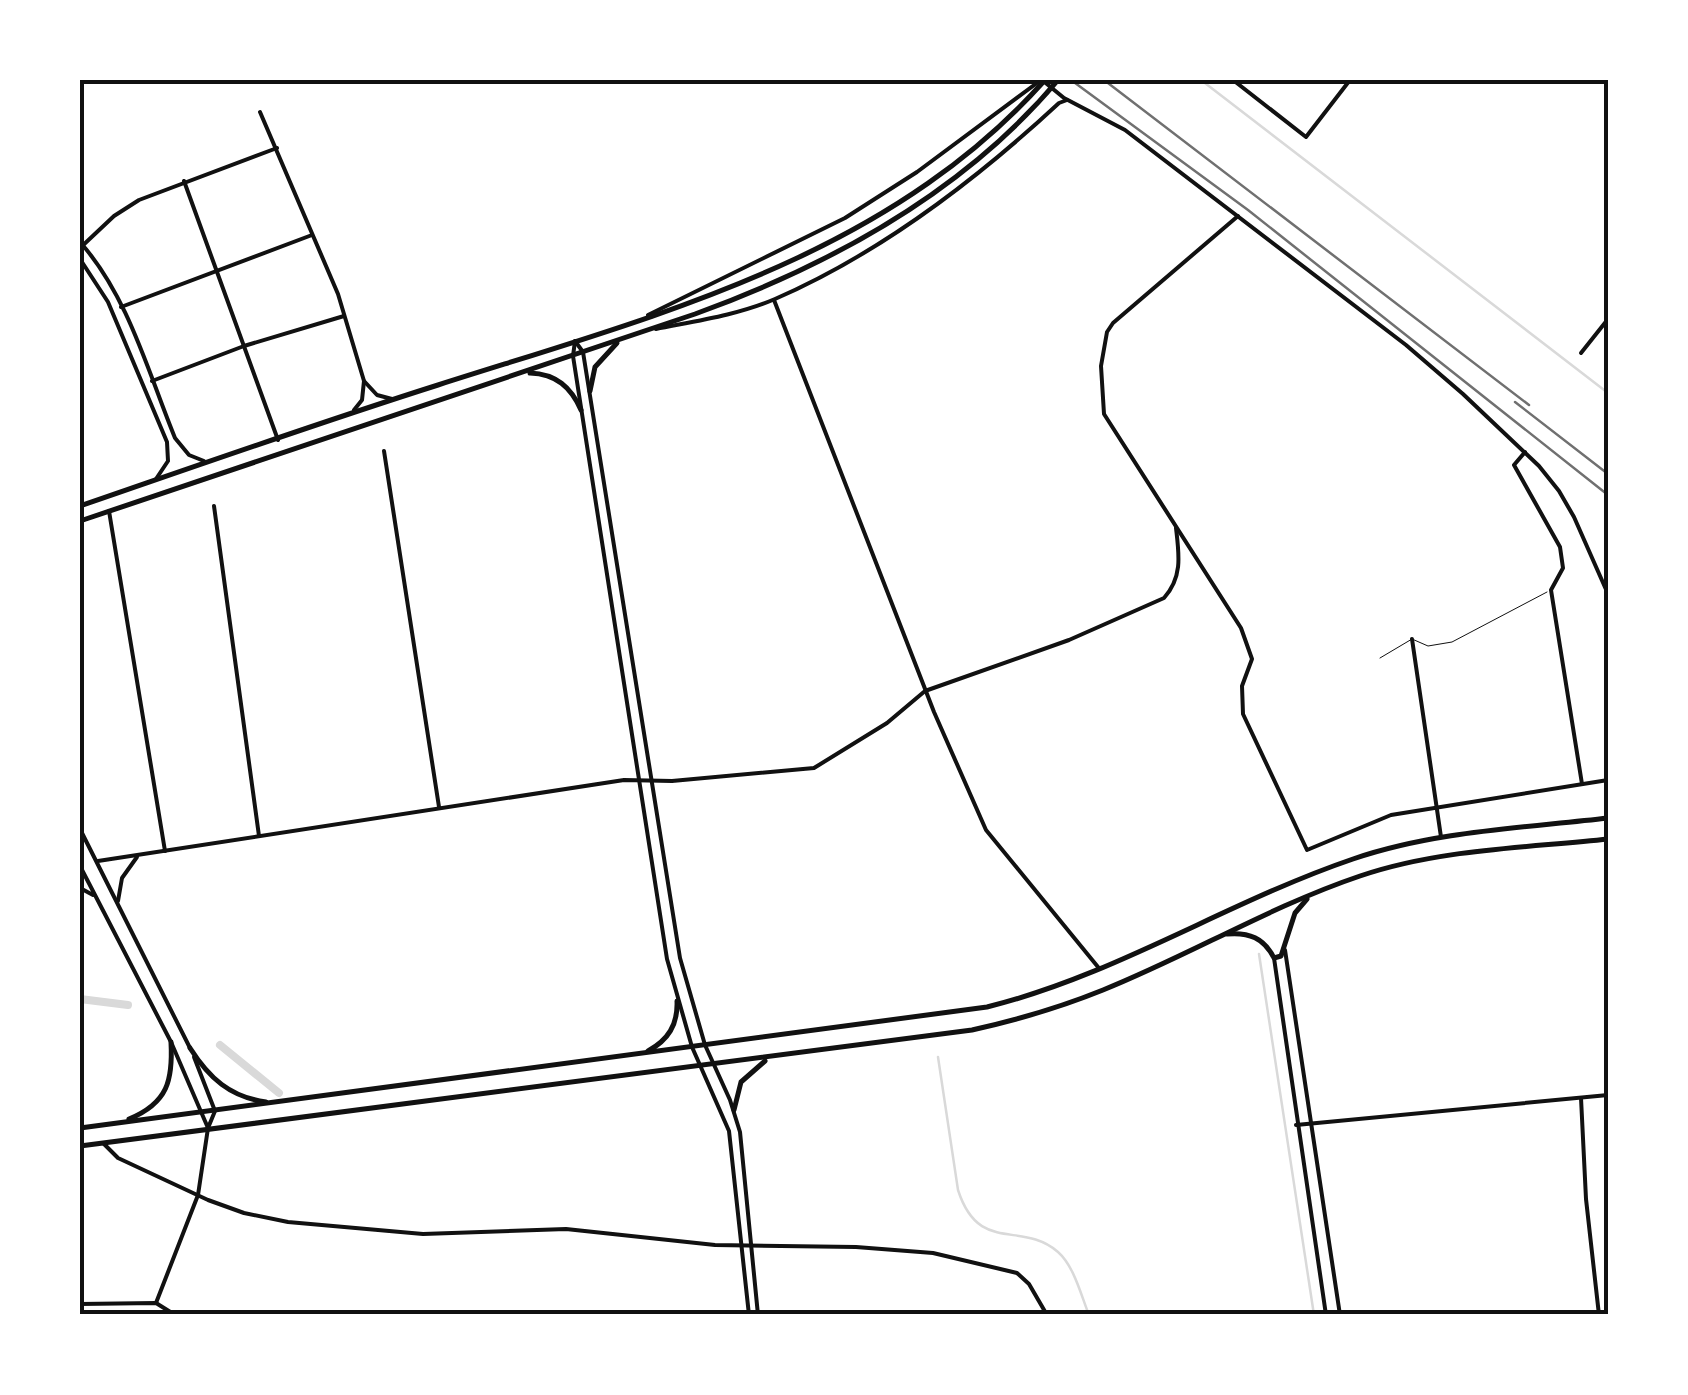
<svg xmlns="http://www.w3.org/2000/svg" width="1688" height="1395" viewBox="0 0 1688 1395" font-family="Cabin,sans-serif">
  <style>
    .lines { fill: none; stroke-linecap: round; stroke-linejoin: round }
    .stream { stroke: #d9d9d9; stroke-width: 2.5 }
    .canal { stroke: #d9d9d9; stroke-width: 8 }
    .service { stroke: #111; stroke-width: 1 }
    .minor { stroke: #111; stroke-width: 4 }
    .tertiary { stroke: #111; stroke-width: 4 }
    .secondary { stroke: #111; stroke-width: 5 }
    .primary { stroke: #111; stroke-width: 5 }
    .rail { stroke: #707070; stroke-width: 2.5 }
    .neatline { fill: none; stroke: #111; stroke-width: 4 }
  </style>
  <rect width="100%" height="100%" fill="#fff"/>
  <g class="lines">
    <g class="stream">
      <polyline points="1201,80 1608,393"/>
      <polyline points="1259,954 1314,1315"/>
      <path d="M938,1057L958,1190C979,1255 1021,1220 1058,1252C1074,1266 1081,1295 1089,1315"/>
    </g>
    <g class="canal">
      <polyline points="80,999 128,1005"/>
      <polyline points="220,1045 279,1093"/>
    </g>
    <polyline class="service" points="1380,658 1412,639 1428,646 1452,642 1547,592"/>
    <g class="minor">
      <polyline points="1042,80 1064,98 1125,130 1406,345 1463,394 1539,466 1559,491 1574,517 1608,594"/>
      <polyline points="1233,80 1306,137 1350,80"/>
      <polyline points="260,112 338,294 364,381 362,400 354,410"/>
      <polyline points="184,181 278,440"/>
      <polyline points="1238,216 1113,323 1107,332 1101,366 1104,414 1241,628 1252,659 1242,686 1243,714 1307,850 1391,815 1608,780"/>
      <polyline points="80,248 114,216 139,200 277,148"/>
      <polyline points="774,300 934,712 986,830 1098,967"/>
      <polyline points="121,307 312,235"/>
      <polyline points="1581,353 1608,319"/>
      <polyline points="152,381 244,346 344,316"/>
      <polyline points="364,381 377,395 392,399"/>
      <polyline points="384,451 439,807"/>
      <polyline points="1525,452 1514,465 1560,547 1563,568 1551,590 1582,784"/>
      <polyline points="214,506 259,836"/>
      <polyline points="109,511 165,851"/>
      <polyline points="1412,639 1441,837"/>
      <path d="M98,861L624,780L672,781L814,768L887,723L925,691L1069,640L1164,598C1183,577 1179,554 1176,528"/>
      <polyline points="80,888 93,895"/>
      <polyline points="118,901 122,878 137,857"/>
      <polyline points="1581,1098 1586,1199 1599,1315"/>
      <polyline points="1296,1125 1608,1095"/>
      <polyline points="103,1143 118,1158 208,1200 244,1213 288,1222 423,1234 566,1229 715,1245 856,1247 933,1253 1017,1273 1029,1284 1047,1315"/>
      <polyline points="156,1303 198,1195"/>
      <polyline points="80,1304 156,1303 172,1313"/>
    </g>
    <g class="tertiary">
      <path d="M80,242C128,296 148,372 175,438L189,455L204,461"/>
      <polyline points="80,259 108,302 167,442 168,461 156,479"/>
      <polyline points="648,315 845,218 917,172 1041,80"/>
      <path d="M656,329C696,321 738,315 775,299C881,253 975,181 1059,103L1067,100"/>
      <polyline points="575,341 583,352 680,958 705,1045 730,1100 740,1132 758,1315"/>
      <polyline points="575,341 573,356 667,959 692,1047 729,1131 749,1315"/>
      <polyline points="80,829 190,1048"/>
      <polyline points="80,866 171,1042 208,1128"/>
      <polyline points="1285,950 1340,1315"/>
      <polyline points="1274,958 1326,1315"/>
      <polyline points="194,1057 215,1111 208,1128 198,1195"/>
    </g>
    <g class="secondary">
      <path d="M530,373C556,374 571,387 581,410"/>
      <polyline points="590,391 595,367 617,343"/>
      <path d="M80,506C199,465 318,423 438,385C657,315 886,258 1045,80"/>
      <path d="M80,521L695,314C830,265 965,191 1058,80"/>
    </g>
    <g class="primary">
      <path d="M1227,934C1249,932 1264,938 1274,958L1281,956L1295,913L1307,899"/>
      <path d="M190,1048C209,1078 230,1097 266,1102"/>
      <path d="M648,1051C668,1040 678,1025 677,1001"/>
      <polyline points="734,1110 741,1082 765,1061"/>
      <path d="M129,1119C168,1103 173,1080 171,1042"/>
      <path d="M80,1128L987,1007C1116,975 1227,902 1353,859C1435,831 1523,828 1608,818"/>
      <path d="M80,1146L972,1030C1017,1020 1061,1007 1103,990C1190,955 1271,906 1360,876C1439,849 1526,848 1608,839"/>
    </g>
    <g class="rail">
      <polyline points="1071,80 1248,210 1608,495"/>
      <polyline points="1104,80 1529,405"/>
      <polyline points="1515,402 1608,474"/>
    </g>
  </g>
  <rect width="1688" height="1395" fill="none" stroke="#ffffff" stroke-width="165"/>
  <rect x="82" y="82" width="1524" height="1230" class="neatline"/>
</svg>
